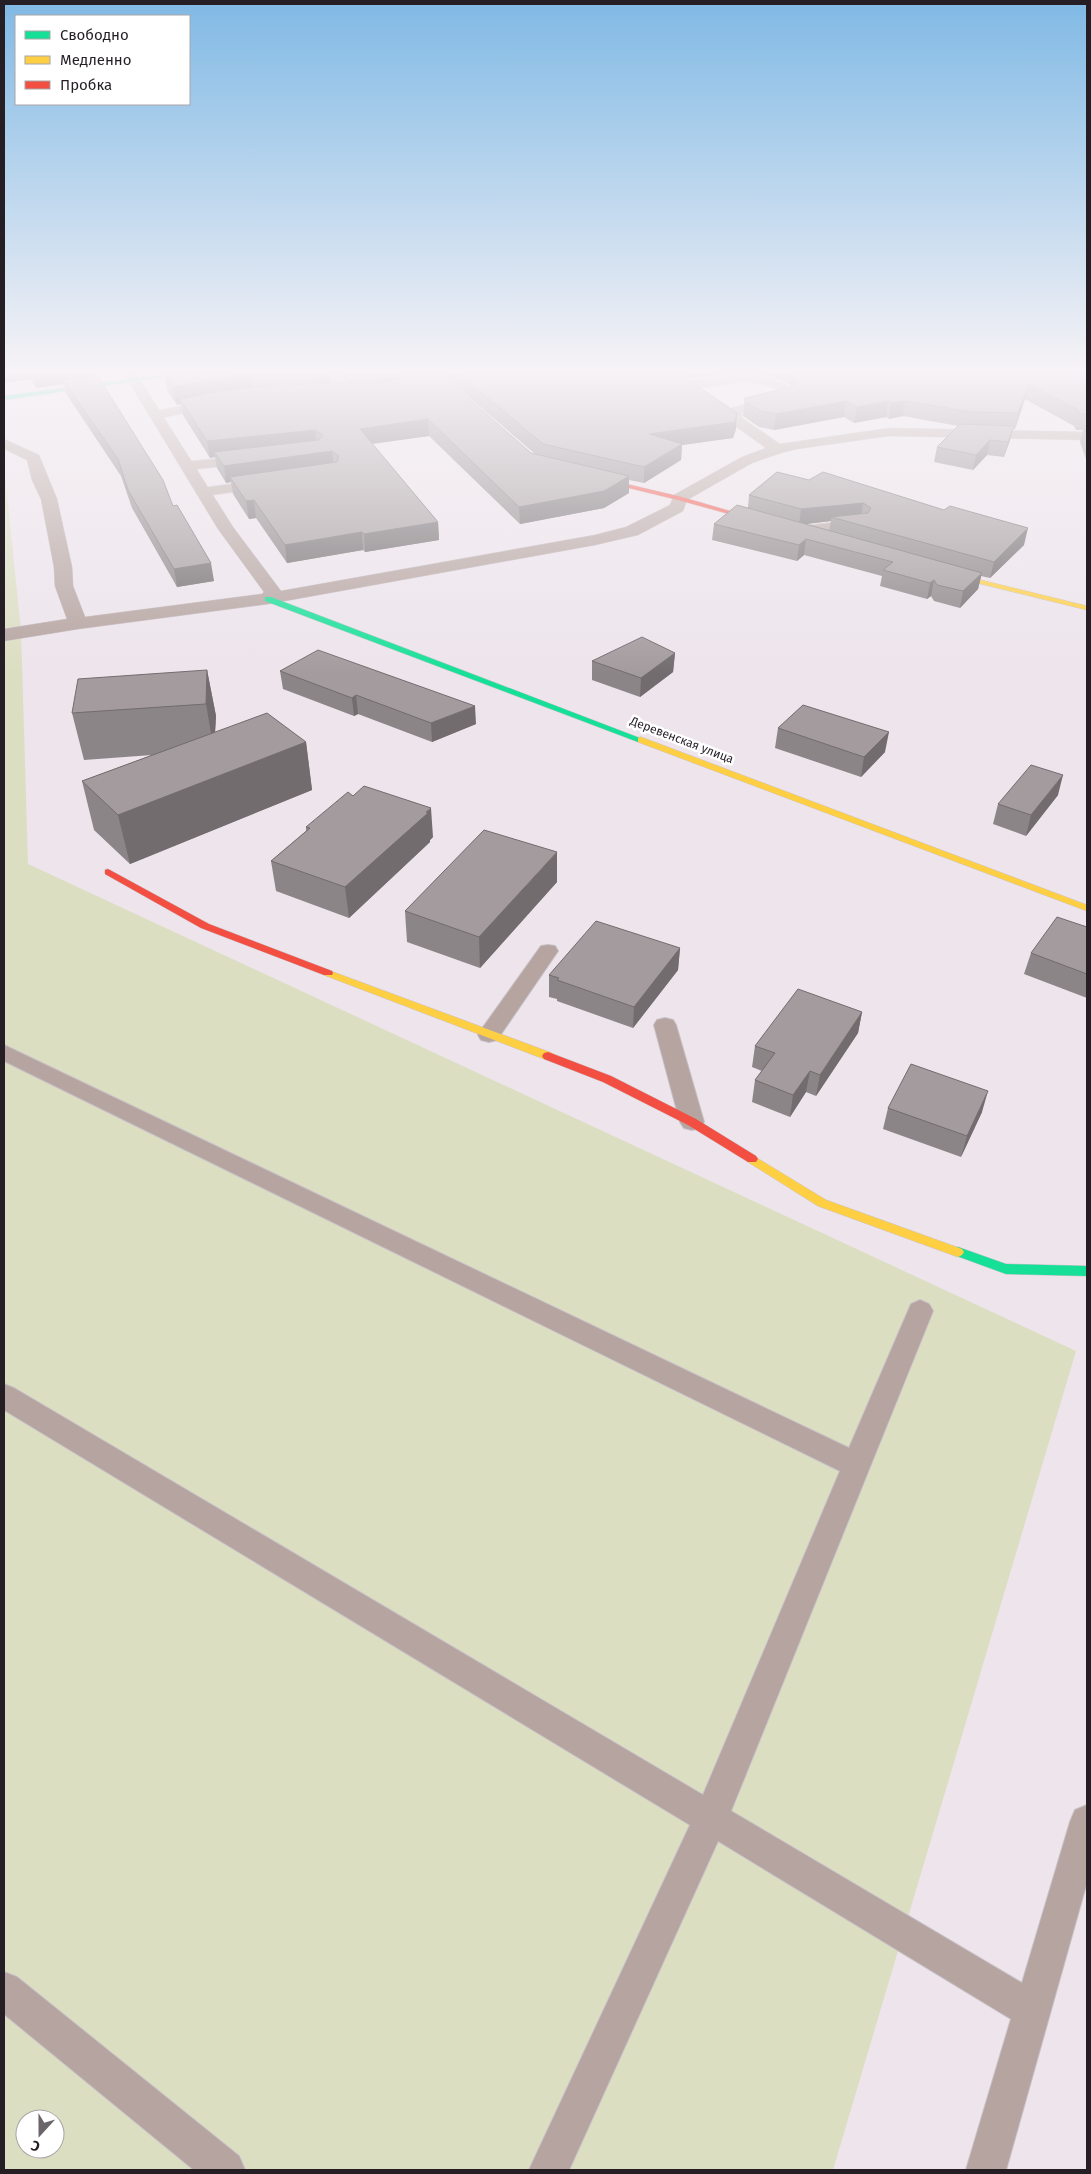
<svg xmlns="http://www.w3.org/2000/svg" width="1091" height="2174" viewBox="0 0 1091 2174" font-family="'Fira Sans',sans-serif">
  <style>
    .green { fill: #dcdec2; fill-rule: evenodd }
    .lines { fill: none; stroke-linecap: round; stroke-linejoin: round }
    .lane-casing { stroke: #c8c1c7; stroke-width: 2 }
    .street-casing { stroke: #c8c1c7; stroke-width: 1 }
    .fast-casing { stroke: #c8c1c7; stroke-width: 1 }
    .slow-casing { stroke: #c8c1c7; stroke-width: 1 }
    .jam-casing { stroke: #c8c1c7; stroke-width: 1 }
    .lane { fill: #b5a4a0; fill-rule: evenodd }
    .street { fill: #b5a4a0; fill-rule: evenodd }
    .fast { fill: #16e098; fill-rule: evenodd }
    .slow { fill: #ffcf43; fill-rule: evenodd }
    .jam { fill: #f24e42; fill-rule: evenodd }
    .wall { fill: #8c8587; fill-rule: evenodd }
    .shaded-wall { fill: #726c6e }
    .building { fill: #a39b9d; stroke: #726c6e }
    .labels { text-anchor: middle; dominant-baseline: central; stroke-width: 5; stroke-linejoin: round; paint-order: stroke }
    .far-street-label { font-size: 12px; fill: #251f25; stroke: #fff }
  </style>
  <rect width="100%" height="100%" fill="#ede4ec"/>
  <path class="green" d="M4,466L21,630L28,864L1076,1351L833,2170H4ZM25,2119H55V2149H25Z"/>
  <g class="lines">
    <g class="lane-casing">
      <g id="lane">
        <polygon points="332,370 359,370 358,372 338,375 347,387 345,389 312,393 310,391 312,389 334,385 325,373"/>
        <polygon points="390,370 401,370 416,385 414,387 392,394 388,393 386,391 402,384"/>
        <path d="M744,375L768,378L787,385L794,398L792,400L742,412L741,419L735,423L729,419L732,408L781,396L778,389C767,385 756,382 744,382C729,382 689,393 678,383L684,380L710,379Z"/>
        <polygon points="211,401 215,402 217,404 215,406 156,419 150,415 156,411"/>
        <polygon points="245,456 249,457 251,460 249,463 186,470 180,466 186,462"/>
        <polygon points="261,480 266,481 267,484 266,487 203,496 197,492 203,488"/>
        <polygon points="859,520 866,524 864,527 795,535 788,531 795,527"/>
        <polygon points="548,945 555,946 558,951 497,1040 489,1042 481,1040 478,1035 481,1030 541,946"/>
        <polygon points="665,1018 673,1020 676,1025 704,1122 700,1128 692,1130 684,1128 680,1122 654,1025 657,1020"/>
        <polygon points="4,1045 849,1448 911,1304 920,1300 929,1304 933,1311 731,1811 1022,1983 1070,1822 1075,1810 1087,1805 1087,1882 1006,2170 966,2170 1011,2019 718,1841 569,2170 529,2170 690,1825 4,1410 4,1384 14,1388 703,1795 840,1471 4,1061"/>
        <polygon points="4,1972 17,1977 239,2156 245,2170 194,2170 4,2014"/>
      </g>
    </g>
    <g class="street-casing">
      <polygon id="street" points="122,370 134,370 233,527 281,591 595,535 626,527 670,505 674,495 742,457 766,448 660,373 659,370 673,370 780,444 889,428 1087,432 1087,440 889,436 797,449 781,453 752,463 687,500 683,511 638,535 595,545 268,604 78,629 4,641 4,629 67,619 55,586 54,567 41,499 32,480 27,460 4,449 4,439 39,455 57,499 72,567 73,586 85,617 262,594 264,592 218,529"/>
    </g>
    <g class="fast-casing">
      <g id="fast">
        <polygon points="202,370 214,370 4,400 4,396"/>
        <polygon points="265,597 271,597 645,740 644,742 638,742 265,601"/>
        <polygon points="958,1247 1006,1264 1087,1266 1087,1276 1006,1274 954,1255 952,1252 954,1249"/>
      </g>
    </g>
    <g class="slow-casing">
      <g id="slow">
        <polygon points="940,570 1087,606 1087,610 940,574"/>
        <polygon points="641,737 1087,905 1087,911 638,742 638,738"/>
        <polygon points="328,970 552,1053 554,1056 548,1060 544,1059 324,975 323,973 324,971"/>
        <polygon points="752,1155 826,1200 962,1249 964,1252 962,1255 958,1257 818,1206 748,1162 746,1159 748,1156"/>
      </g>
    </g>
    <g class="jam-casing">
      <g id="jam">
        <polygon points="593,476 682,497 768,522 765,524 678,500 591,479 590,478"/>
        <polygon points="108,869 209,924 332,971 333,973 332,975 324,975 201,928 105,874 105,870"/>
        <polygon points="548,1052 611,1076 696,1119 756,1156 758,1159 756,1162 748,1162 688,1125 603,1082 544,1059 542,1056 544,1053"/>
      </g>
    </g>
    <use href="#lane" class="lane"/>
    <use href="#street" class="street"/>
    <use href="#fast" class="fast"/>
    <use href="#slow" class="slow"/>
    <use href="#jam" class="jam"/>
  </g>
  <g class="wall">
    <polygon points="4,370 92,370 93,376 173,506 214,581 177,587 132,508 121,476 67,395 64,384 36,388 31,379 4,383"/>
    <polygon points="177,370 329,370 331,384 347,384 341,376 341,370 399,370 399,379 408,375 405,371 405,370 436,370 531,453 535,454 437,370 674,370 736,429 733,438 682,445 681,460 644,483 629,480 629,493 604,508 520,524 429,436 372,444 438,522 439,540 365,552 363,550 287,563 256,518 249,519 233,494 231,482 226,483 217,468 215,457 210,458 183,415 181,404 177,405 167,390 164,372"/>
    <polygon points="676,370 1087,370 1087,462 1080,442 1083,430 1076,430 1074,426 1025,399 1015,429 1013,429 1010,440 1004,457 987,455 973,470 934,462 937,447 958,426 903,416 889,419 886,417 854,423 844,417 774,430 759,427 743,416 745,398 790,387 788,383 768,376 744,373 688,378"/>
    <path d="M777,472L1024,545L990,578L981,576L978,589L960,608L934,601L931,596L927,599L880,586L882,576L804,555L797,561L712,540L714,524L748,508L749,495ZM831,521L829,531L805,524Z"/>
    <polygon points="675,653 673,672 640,697 592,680 592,661"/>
    <polygon points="207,670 216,716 215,732 306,742 312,790 130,864 94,830 82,781 152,755 84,760 72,713"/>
    <polygon points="280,671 476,724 432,742 358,714 354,716 283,689"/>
    <polygon points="778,728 885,752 861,777 775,748"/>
    <polygon points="1058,795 1026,836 993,824 998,804"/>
    <polygon points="353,796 433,837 430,840 430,842 349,918 276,891 271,861 306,831 306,827"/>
    <polygon points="557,882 480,968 407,942 405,911"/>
    <polygon points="1087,927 1087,998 1024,974 1031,953"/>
    <polygon points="680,948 678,970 633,1028 557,1001 557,999 549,997 549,975"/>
    <polygon points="862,1012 858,1033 816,1096 806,1092 790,1117 752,1102 755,1080 762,1071 752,1067 755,1046"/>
    <polygon points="888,1108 982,1112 961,1157 883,1129"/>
  </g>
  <g class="shaded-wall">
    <polygon points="4,370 29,370 31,379 4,383"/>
    <polygon points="62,370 92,370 94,380 63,380 64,384 36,388 33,373"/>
    <polygon points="314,370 329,370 331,384 315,389 313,371"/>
    <polygon points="391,370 399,370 400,383 382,388 381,373"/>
    <polygon points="688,370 745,370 744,373 688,378"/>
    <polygon points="251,373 253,392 180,399 181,404 177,405 173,387"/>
    <polygon points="1029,384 1025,399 1015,429 1018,413"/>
    <polygon points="846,401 844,417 774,430 776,414"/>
    <polygon points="888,401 886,417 854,423 857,407"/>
    <polygon points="905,401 903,416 889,419 891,403"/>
    <polygon points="737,413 736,429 733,438 682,445 681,460 644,483 644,467 649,434"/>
    <polygon points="428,419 429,436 362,445 360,429"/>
    <polygon points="1014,426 1010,440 1004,457 1008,442"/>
    <polygon points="315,430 317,446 214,452 215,457 210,458 207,441"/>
    <polygon points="990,440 987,455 973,470 976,455"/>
    <polygon points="332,451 334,468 230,477 231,482 226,483 224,466"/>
    <polygon points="629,476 629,493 604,508 520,524 519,507"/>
    <polygon points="254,500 256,518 249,519 246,501"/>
    <polygon points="863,503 861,518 831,517 831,521 799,525 801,509"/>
    <polygon points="438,522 439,540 365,552 364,534"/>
    <polygon points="1028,528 1024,545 990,578 994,562"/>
    <polygon points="362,532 363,550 287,563 285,545"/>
    <polygon points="806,539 804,555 797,561 799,545"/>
    <polygon points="211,563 214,581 177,587 174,569"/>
    <polygon points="982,573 978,589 960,608 963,591"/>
    <polygon points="934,580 931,596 927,599 930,583"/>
    <polygon points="675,653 673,672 640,697 641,678"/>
    <polygon points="207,670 216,716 214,751 206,704"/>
    <polygon points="356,695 358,714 354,716 352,698"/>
    <polygon points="475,706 476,724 432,742 431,723"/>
    <polygon points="889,732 885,752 861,777 864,757"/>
    <polygon points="306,742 312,790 130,864 118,815"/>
    <polygon points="1063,775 1058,795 1026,836 1031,815"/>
    <polygon points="431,808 433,837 430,840 430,842 349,918 345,887"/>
    <polygon points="557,852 557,882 480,968 479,937"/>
    <polygon points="680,948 678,970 633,1028 634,1007"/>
    <polygon points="862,1012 858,1033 816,1096 820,1075"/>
    <polygon points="810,1071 806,1092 790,1117 793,1095"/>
    <polygon points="988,1091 982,1112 961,1157 967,1136"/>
  </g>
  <g class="building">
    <polygon points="31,370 62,370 33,373"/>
    <polygon points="180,370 314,370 313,371 251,373 173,387 164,372"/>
    <polygon points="347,370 391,370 381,373 346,373"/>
    <polygon points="416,370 436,370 531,453 629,476 604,491 519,507 428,419 360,429 438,522 364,534 362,532 285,545 254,500 246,501 230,477 337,462 339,456 332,451 224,466 214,452 319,440 323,435 315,430 207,441 180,399 222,391 274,385 381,383 400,379 416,371"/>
    <polygon points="454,370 674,370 737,413 735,422 649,434 682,444 644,467 543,444"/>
    <polygon points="790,370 1087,370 1087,414 1080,414 1078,410 1029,384 1018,413 972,412 905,401 891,403 888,401 857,407 846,401 776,414 760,411 745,401 745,398 795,386 797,382"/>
    <polygon points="97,375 163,480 173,506 177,505 211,563 174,569 128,490 118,459 63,380"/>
    <polygon points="960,424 1014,426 1008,442 990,440 976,455 937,447"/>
    <polygon points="1084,426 1087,426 1087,434"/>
    <polygon points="777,472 809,480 823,472 944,510 950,506 1028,528 994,562 831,517 868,513 871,508 863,503 801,509 749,495"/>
    <polygon points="737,505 982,573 963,591 937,585 934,580 930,583 883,570 893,562 806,539 799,545 714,524"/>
    <polygon points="642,637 675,653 641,678 592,661"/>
    <polygon points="318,650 475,706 431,723 356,695 352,698 280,671"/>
    <polygon points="207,670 206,704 72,713 78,679"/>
    <polygon points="803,705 889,732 864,757 778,728"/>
    <polygon points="267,713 306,742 118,815 82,781"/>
    <polygon points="1031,765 1063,775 1031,815 998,804"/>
    <polygon points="364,786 431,808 426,812 428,813 345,887 271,861 310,828 306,827 348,792 353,796"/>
    <polygon points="484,830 557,852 479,937 405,911"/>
    <polygon points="1057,917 1087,927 1087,974 1031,953"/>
    <polygon points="596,921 680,948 634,1007 557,980 559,978 549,975"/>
    <polygon points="798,989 862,1012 820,1075 810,1071 793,1095 755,1080 775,1053 755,1046"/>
    <polygon points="911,1064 988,1091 967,1136 888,1108"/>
  </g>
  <linearGradient id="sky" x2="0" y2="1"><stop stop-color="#80b9e5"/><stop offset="0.55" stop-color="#f7f3f6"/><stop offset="1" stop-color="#f7f3f6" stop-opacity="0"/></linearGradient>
  <rect width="1091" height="674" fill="url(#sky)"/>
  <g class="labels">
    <g class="far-street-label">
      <text transform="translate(682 740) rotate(21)">Деревенская улица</text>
    </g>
  </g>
  <rect width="1091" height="2174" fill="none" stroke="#251f25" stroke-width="10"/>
  <rect x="15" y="15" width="175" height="90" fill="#ffffff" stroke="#a8a5a8"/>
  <rect x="25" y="31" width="25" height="8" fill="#16e098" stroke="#a8a5a8"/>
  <text x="60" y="40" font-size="15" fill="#251f25">Свободно</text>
  <rect x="25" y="56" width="25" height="8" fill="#ffcf43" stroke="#a8a5a8"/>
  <text x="60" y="65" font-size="15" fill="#251f25">Медленно</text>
  <rect x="25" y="81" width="25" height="8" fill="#f24e42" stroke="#a8a5a8"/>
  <text x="60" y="90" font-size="15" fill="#251f25">Пробка</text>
  <g transform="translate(40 2134) rotate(201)"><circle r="24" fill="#ffffff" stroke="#a8a5a8"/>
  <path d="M0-4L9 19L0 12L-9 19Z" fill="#6b646b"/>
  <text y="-8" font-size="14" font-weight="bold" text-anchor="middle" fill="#251f25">С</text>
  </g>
</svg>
